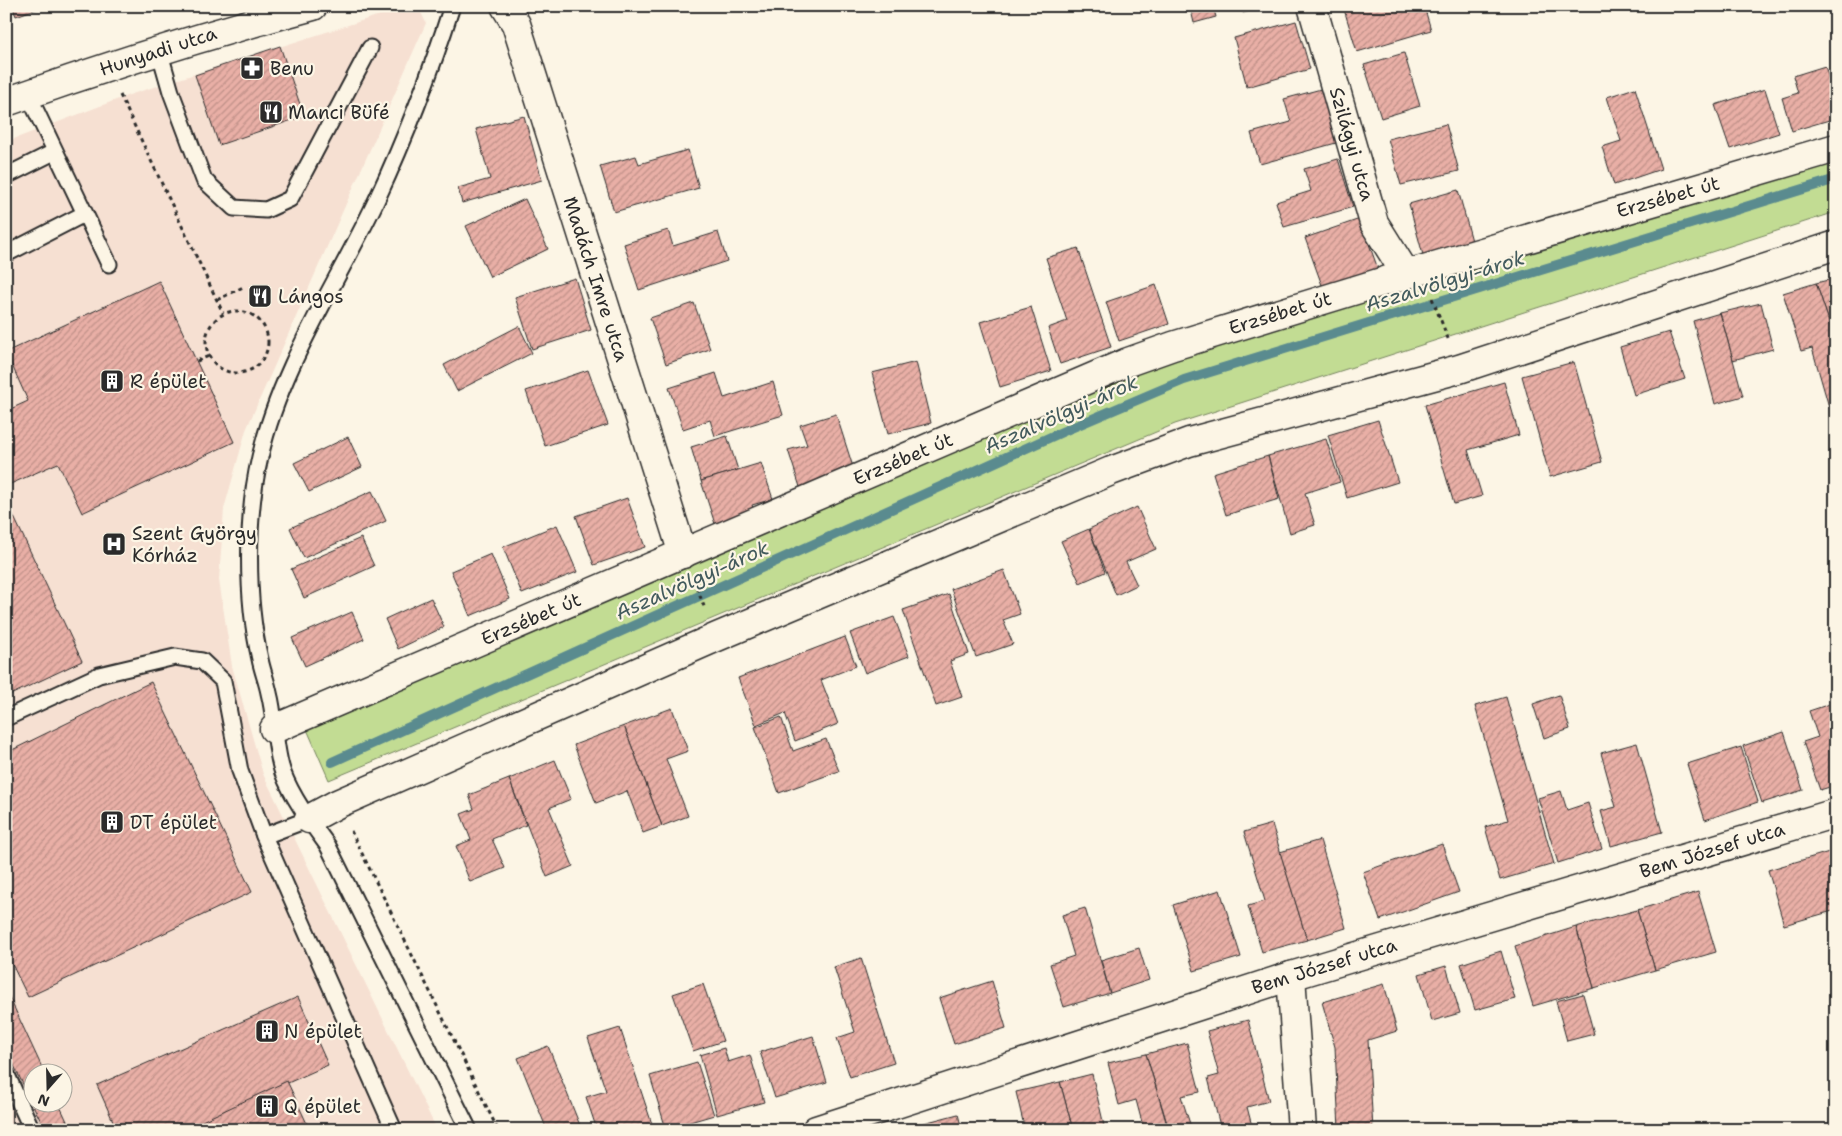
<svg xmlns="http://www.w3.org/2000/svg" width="1842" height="1136" viewBox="0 0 1842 1136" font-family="'Shantell Sans',sans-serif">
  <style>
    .built { fill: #f6e0d2; fill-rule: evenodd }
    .green { fill: #c2dc93; stroke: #76845f }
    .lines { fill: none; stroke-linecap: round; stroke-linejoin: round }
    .stream { stroke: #5a8b8f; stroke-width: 10 }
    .building { fill: url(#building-hatch); stroke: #2b2b2b }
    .lane-casing { stroke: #2b2b2b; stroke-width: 19 }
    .street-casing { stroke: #2b2b2b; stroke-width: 31 }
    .path { stroke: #2b2b2b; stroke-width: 3; stroke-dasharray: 4 4; stroke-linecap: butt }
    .lane { stroke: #fcf5e5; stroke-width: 15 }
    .street { stroke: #fcf5e5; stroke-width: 28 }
    .labels { text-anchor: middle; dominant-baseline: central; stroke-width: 4.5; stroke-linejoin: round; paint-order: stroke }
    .street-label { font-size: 19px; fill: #2b2b2b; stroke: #fcf5e5 }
    .poi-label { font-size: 19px; fill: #2b2b2b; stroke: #fcf5e5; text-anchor: start }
    .water-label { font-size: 20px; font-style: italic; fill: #435b5d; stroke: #fcf5e5 }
  </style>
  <defs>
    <pattern id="building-hatch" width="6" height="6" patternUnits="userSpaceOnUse" patternTransform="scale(1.25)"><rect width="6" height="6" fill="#e9afa6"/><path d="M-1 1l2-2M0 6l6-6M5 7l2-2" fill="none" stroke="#bd8f87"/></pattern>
  </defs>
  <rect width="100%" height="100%" fill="#fcf5e5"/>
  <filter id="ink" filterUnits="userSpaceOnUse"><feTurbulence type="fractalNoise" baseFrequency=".02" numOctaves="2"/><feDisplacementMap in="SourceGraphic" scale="10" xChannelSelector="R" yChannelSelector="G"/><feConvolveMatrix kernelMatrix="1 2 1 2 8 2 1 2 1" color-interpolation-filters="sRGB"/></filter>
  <g filter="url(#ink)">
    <g class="built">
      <path d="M408,6H418L426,23L246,430L224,509L219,580L232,666L263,774L437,1130H6V142L129,95ZM32,1074H62V1104H32Z"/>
      <polygon points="1836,1122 1836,1130 1811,1130 1823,1126"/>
    </g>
    <polygon class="green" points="1836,149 1836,212 1175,424 329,780 306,727 1139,361"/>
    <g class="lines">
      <polyline class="stream" points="332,762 1064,431 1184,380 1836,179"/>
    </g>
    <g class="building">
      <polygon points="12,6 44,6 16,16"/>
      <polygon points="1190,6 1213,6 1216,17 1194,23"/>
      <polygon points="1241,6 1269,6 1243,13"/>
      <polygon points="1343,6 1424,6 1431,30 1357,52"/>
      <polygon points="1296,21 1310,69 1247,87 1234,38"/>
      <polygon points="280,46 304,116 219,145 195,75"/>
      <polygon points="1404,53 1420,106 1381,118 1364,65"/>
      <polygon points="1825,66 1836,102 1836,118 1792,131 1782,98 1798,93 1793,76"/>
      <polygon points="1635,88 1661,169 1614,185 1602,147 1621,141 1607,97"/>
      <polygon points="1321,89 1336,143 1260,164 1251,133 1291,122 1284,99"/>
      <polygon points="1765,89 1779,133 1730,149 1715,105"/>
      <polygon points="524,116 542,180 462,203 458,188 490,179 476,129"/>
      <polygon points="1446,124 1459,171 1401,185 1388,139"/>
      <polygon points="688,150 699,188 614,212 600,166 636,156 639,164"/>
      <polygon points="1338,159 1353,207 1284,227 1276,202 1311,191 1304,169"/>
      <polygon points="1458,190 1472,241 1423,255 1409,204"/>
      <polygon points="525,199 548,249 490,277 466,226"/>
      <polygon points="1360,219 1378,269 1323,288 1305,238"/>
      <polygon points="668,230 673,246 718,232 727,261 639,290 624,244"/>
      <polygon points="1078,248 1111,347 1060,364 1048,328 1067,321 1046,258"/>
      <polygon points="575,278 591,330 532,349 515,297"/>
      <polygon points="1836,278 1836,342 1816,283"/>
      <polygon points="159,281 234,442 82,513 58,463 6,486 6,411 28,401 6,352"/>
      <polygon points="1816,283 1836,342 1836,405 1829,407 1812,348 1801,351 1783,293"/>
      <polygon points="1156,285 1169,324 1119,341 1106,302"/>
      <polygon points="694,303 710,349 666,364 650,318"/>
      <polygon points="1761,303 1773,349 1733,360 1720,313"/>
      <polygon points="1031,307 1051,371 1000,387 980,322"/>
      <polygon points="1720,313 1743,396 1715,404 1693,321"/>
      <polygon points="519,326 532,353 457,391 444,365"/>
      <polygon points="1669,332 1685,379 1634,395 1620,347"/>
      <polygon points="916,362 931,423 888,434 872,373"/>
      <polygon points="1574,362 1602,462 1550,477 1522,376"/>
      <polygon points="588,370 608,425 545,446 526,391"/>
      <polygon points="716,373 724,398 773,382 783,415 715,436 710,420 683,429 669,388"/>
      <polygon points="1504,382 1519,435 1468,450 1482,496 1454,504 1425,405"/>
      <polygon points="836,414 854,470 800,487 788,450 807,445 800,425"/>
      <polygon points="1378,420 1398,482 1347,498 1328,435"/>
      <polygon points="727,436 738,470 701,481 691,447"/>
      <polygon points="348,437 362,467 309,492 294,463"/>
      <polygon points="1326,439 1340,482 1305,493 1315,525 1290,533 1268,456"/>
      <polygon points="1268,456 1279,499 1226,515 1213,473"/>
      <polygon points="761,463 773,499 752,505 756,518 717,530 701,481"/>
      <polygon points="372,491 386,521 304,558 290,528"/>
      <polygon points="627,498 645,547 594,565 576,516"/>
      <polygon points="6,500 82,661 6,697"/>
      <polygon points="1137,507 1156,549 1126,562 1137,585 1116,595 1089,529"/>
      <polygon points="557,525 577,572 522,594 503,547"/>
      <polygon points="1089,529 1105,572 1080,583 1061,541"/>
      <polygon points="361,538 374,566 304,598 291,569"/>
      <polygon points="491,554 510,599 470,616 451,571"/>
      <polygon points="1004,570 1020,614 1003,620 1013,644 976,657 951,589"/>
      <polygon points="949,594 969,654 950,661 962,697 936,706 903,610"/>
      <polygon points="431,598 444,627 398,649 385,619"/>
      <polygon points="352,612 364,639 305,666 292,638"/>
      <polygon points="894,617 909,656 865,673 850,633"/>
      <polygon points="845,637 856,666 821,680 838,724 795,741 785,713 756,725 738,678"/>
      <polygon points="151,682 252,892 28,997 6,952 6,753"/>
      <polygon points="1559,695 1570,729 1544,738 1533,704"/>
      <polygon points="1506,697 1554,864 1500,880 1485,827 1508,820 1475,706"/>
      <polygon points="1836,702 1836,785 1820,790 1803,742 1818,737 1809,711"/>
      <polygon points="672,708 688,751 666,759 688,816 662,826 624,726"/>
      <polygon points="781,717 793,751 826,739 839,771 779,793 755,727"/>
      <polygon points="624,726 662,826 643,833 627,791 596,803 574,745"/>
      <polygon points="1784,732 1803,790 1762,803 1743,746"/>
      <polygon points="1637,743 1662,832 1611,846 1601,811 1616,807 1601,753"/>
      <polygon points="1741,747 1758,802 1705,820 1687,764"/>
      <polygon points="555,760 571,799 549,808 573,866 547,877 509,779"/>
      <polygon points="509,779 526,825 492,839 505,868 470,882 456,846 471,840 461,814 474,809 469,795"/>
      <polygon points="1561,791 1567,810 1588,803 1602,849 1558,863 1538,798"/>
      <polygon points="1272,824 1307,940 1262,952 1248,906 1265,901 1244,832"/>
      <polygon points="1320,840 1346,928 1307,940 1280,852"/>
      <polygon points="1442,844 1459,892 1380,920 1363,872"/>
      <polygon points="1836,850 1836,910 1784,925 1768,870"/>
      <polygon points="1220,890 1241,957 1194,971 1173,905"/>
      <polygon points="1698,892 1716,952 1655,970 1637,910"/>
      <polygon points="1085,908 1110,993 1064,1007 1050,964 1074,956 1062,915"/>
      <polygon points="1637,910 1655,970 1594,988 1576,927"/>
      <polygon points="1576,927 1594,988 1533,1006 1515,946"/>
      <polygon points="1139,948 1149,980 1110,993 1101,960"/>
      <polygon points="1501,951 1515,999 1475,1010 1461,964"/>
      <polygon points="861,958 894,1063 850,1077 837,1038 855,1032 834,967"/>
      <polygon points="1446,966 1460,1013 1432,1021 1419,974"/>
      <polygon points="992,981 1006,1028 954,1044 939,998"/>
      <polygon points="703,984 723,1041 693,1051 673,994"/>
      <polygon points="1384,984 1397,1031 1368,1040 1373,1130 1339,1130 1335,1047 1322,1002"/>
      <polygon points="6,990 45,1074 32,1074 32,1104 59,1104 71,1130 45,1130 6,1049"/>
      <polygon points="1583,994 1594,1034 1567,1041 1556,1001"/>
      <polygon points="298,997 328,1065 183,1130 117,1130 97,1085"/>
      <polygon points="1248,1020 1269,1101 1247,1107 1253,1130 1221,1130 1208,1078 1219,1075 1207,1031"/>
      <polygon points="620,1028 654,1130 597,1130 586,1097 606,1091 588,1038"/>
      <polygon points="813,1036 827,1082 775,1098 760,1052"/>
      <polygon points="1187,1043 1200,1092 1181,1096 1192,1130 1169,1130 1146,1054"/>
      <polygon points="548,1046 581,1128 577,1130 547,1130 518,1058"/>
      <polygon points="724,1048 728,1062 750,1055 764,1102 717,1115 700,1055"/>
      <polygon points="1146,1054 1167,1125 1149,1130 1144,1130 1136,1100 1119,1105 1108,1063"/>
      <polygon points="697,1062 714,1115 666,1129 650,1076"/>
      <polygon points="1092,1074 1105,1130 1073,1130 1060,1082"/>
      <polygon points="287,1081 310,1130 183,1130"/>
      <polygon points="1060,1082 1073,1130 1025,1130 1016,1092"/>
      <polygon points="958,1114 962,1130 897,1130"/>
    </g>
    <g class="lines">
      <g class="lane-casing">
        <g id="lane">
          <path d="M452,6C431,72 406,137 377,199C337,284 281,365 260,457C246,516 246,599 260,659C262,670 267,682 269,693C276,719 274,748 283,773C293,799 312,824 328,846L469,1130"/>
          <polyline points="159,50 171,92 204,180 234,208 266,210 290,199 370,48"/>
          <polyline points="28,94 109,264"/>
          <polyline points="6,176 54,152"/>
          <polyline points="6,254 84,214"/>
          <polyline points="6,718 99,675 175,657 202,661 223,681 240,771 264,836"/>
          <polyline points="309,819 264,836 394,1130"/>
          <polyline points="6,1073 32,1130"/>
        </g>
      </g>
      <g class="street-casing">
        <g id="street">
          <polyline points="505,6 516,24 683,554"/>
          <polyline points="1312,6 1374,223 1406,274"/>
          <path d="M6,102C107,66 209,34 313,6"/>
          <polyline points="274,729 1128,362 1173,346 1421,270 1836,148"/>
          <polyline points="309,819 337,804 717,637 1111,471 1189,442 1459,369 1836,245"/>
          <polyline points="1291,976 1302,1130"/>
          <polyline points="816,1130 1291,976 1836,813"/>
        </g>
      </g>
      <g class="path">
        <polyline points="120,95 223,313"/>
        <polyline points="1432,298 1449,341"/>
        <polyline points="217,300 243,287"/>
        <circle cx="237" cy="342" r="31"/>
        <polyline points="197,361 209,356"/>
        <polyline points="694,580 705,609"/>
        <polyline points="351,831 498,1130"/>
      </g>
      <use href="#lane" class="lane"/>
      <use href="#street" class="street"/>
    </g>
  </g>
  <defs>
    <g id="pharmacy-square" transform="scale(1.25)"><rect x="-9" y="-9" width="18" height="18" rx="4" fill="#2b2b2b" stroke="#fcf5e5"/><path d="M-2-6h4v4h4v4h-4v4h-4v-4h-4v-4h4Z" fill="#fff"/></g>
    <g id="restaurant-square" transform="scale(1.25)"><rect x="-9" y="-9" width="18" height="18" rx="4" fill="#2b2b2b" stroke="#fcf5e5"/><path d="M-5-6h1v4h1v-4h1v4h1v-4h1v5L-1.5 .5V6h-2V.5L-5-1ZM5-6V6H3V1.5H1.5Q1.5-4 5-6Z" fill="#fff"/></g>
    <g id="building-square" transform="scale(1.25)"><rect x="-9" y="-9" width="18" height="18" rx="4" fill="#2b2b2b" stroke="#fcf5e5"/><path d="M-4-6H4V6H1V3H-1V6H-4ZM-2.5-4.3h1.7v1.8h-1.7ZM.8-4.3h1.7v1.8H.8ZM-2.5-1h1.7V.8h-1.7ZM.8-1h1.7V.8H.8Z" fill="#fff"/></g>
    <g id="hospital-square" transform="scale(1.25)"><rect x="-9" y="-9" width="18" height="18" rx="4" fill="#2b2b2b" stroke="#fcf5e5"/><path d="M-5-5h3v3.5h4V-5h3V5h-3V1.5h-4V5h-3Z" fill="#fff"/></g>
  </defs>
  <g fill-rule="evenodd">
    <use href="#pharmacy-square" x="252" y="68"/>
    <use href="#restaurant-square" x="271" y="112"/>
    <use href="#restaurant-square" x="260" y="296"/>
    <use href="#building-square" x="112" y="381"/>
    <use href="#hospital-square" x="114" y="544"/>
    <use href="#building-square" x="112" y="822"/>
    <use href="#building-square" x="267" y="1031"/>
    <use href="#building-square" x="267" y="1106"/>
  </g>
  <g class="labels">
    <g class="street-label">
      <text transform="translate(158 51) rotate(-18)">Hunyadi utca</text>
      <text transform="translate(1352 144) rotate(74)">Szilágyi utca</text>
      <text transform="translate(1668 197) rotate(-16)">Erzsébet út</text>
      <text transform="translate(596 279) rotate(72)">Madách Imre utca</text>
      <text transform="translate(1280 313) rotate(-17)">Erzsébet út</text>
      <text transform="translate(903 459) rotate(-23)">Erzsébet út</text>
      <text transform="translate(531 619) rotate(-23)">Erzsébet út</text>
      <text transform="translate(1712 850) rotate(-17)">Bem József utca</text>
      <text transform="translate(1324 966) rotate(-17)">Bem József utca</text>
    </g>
    <g class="poi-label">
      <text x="270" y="68">Benu</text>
      <text x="288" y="112">Manci Büfé</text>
      <text x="278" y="296">Lángos</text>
      <text x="130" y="381">R épület</text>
      <text x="132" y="533">Szent György<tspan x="132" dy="22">Kórház</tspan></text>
      <text x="130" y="822">DT épület</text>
      <text x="284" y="1031">N épület</text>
      <text x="284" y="1106">Q épület</text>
    </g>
    <g class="water-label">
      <text transform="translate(1445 281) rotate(-17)">Aszalvölgyi-árok</text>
      <text transform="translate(1061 414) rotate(-24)">Aszalvölgyi-árok</text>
      <text transform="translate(692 580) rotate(-24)">Aszalvölgyi-árok</text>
    </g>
  </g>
  <rect width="1842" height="1136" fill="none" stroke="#fcf5e5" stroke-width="25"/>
  <rect x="12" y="12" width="1817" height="1111" fill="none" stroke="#2b2b2b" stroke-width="2" filter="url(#ink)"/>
  <g transform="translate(48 1088) rotate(200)"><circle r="24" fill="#fcf5e5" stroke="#a8a49b"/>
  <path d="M0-4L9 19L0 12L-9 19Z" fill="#2b2b2b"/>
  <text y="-8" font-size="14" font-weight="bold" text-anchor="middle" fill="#2b2b2b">N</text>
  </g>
</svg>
